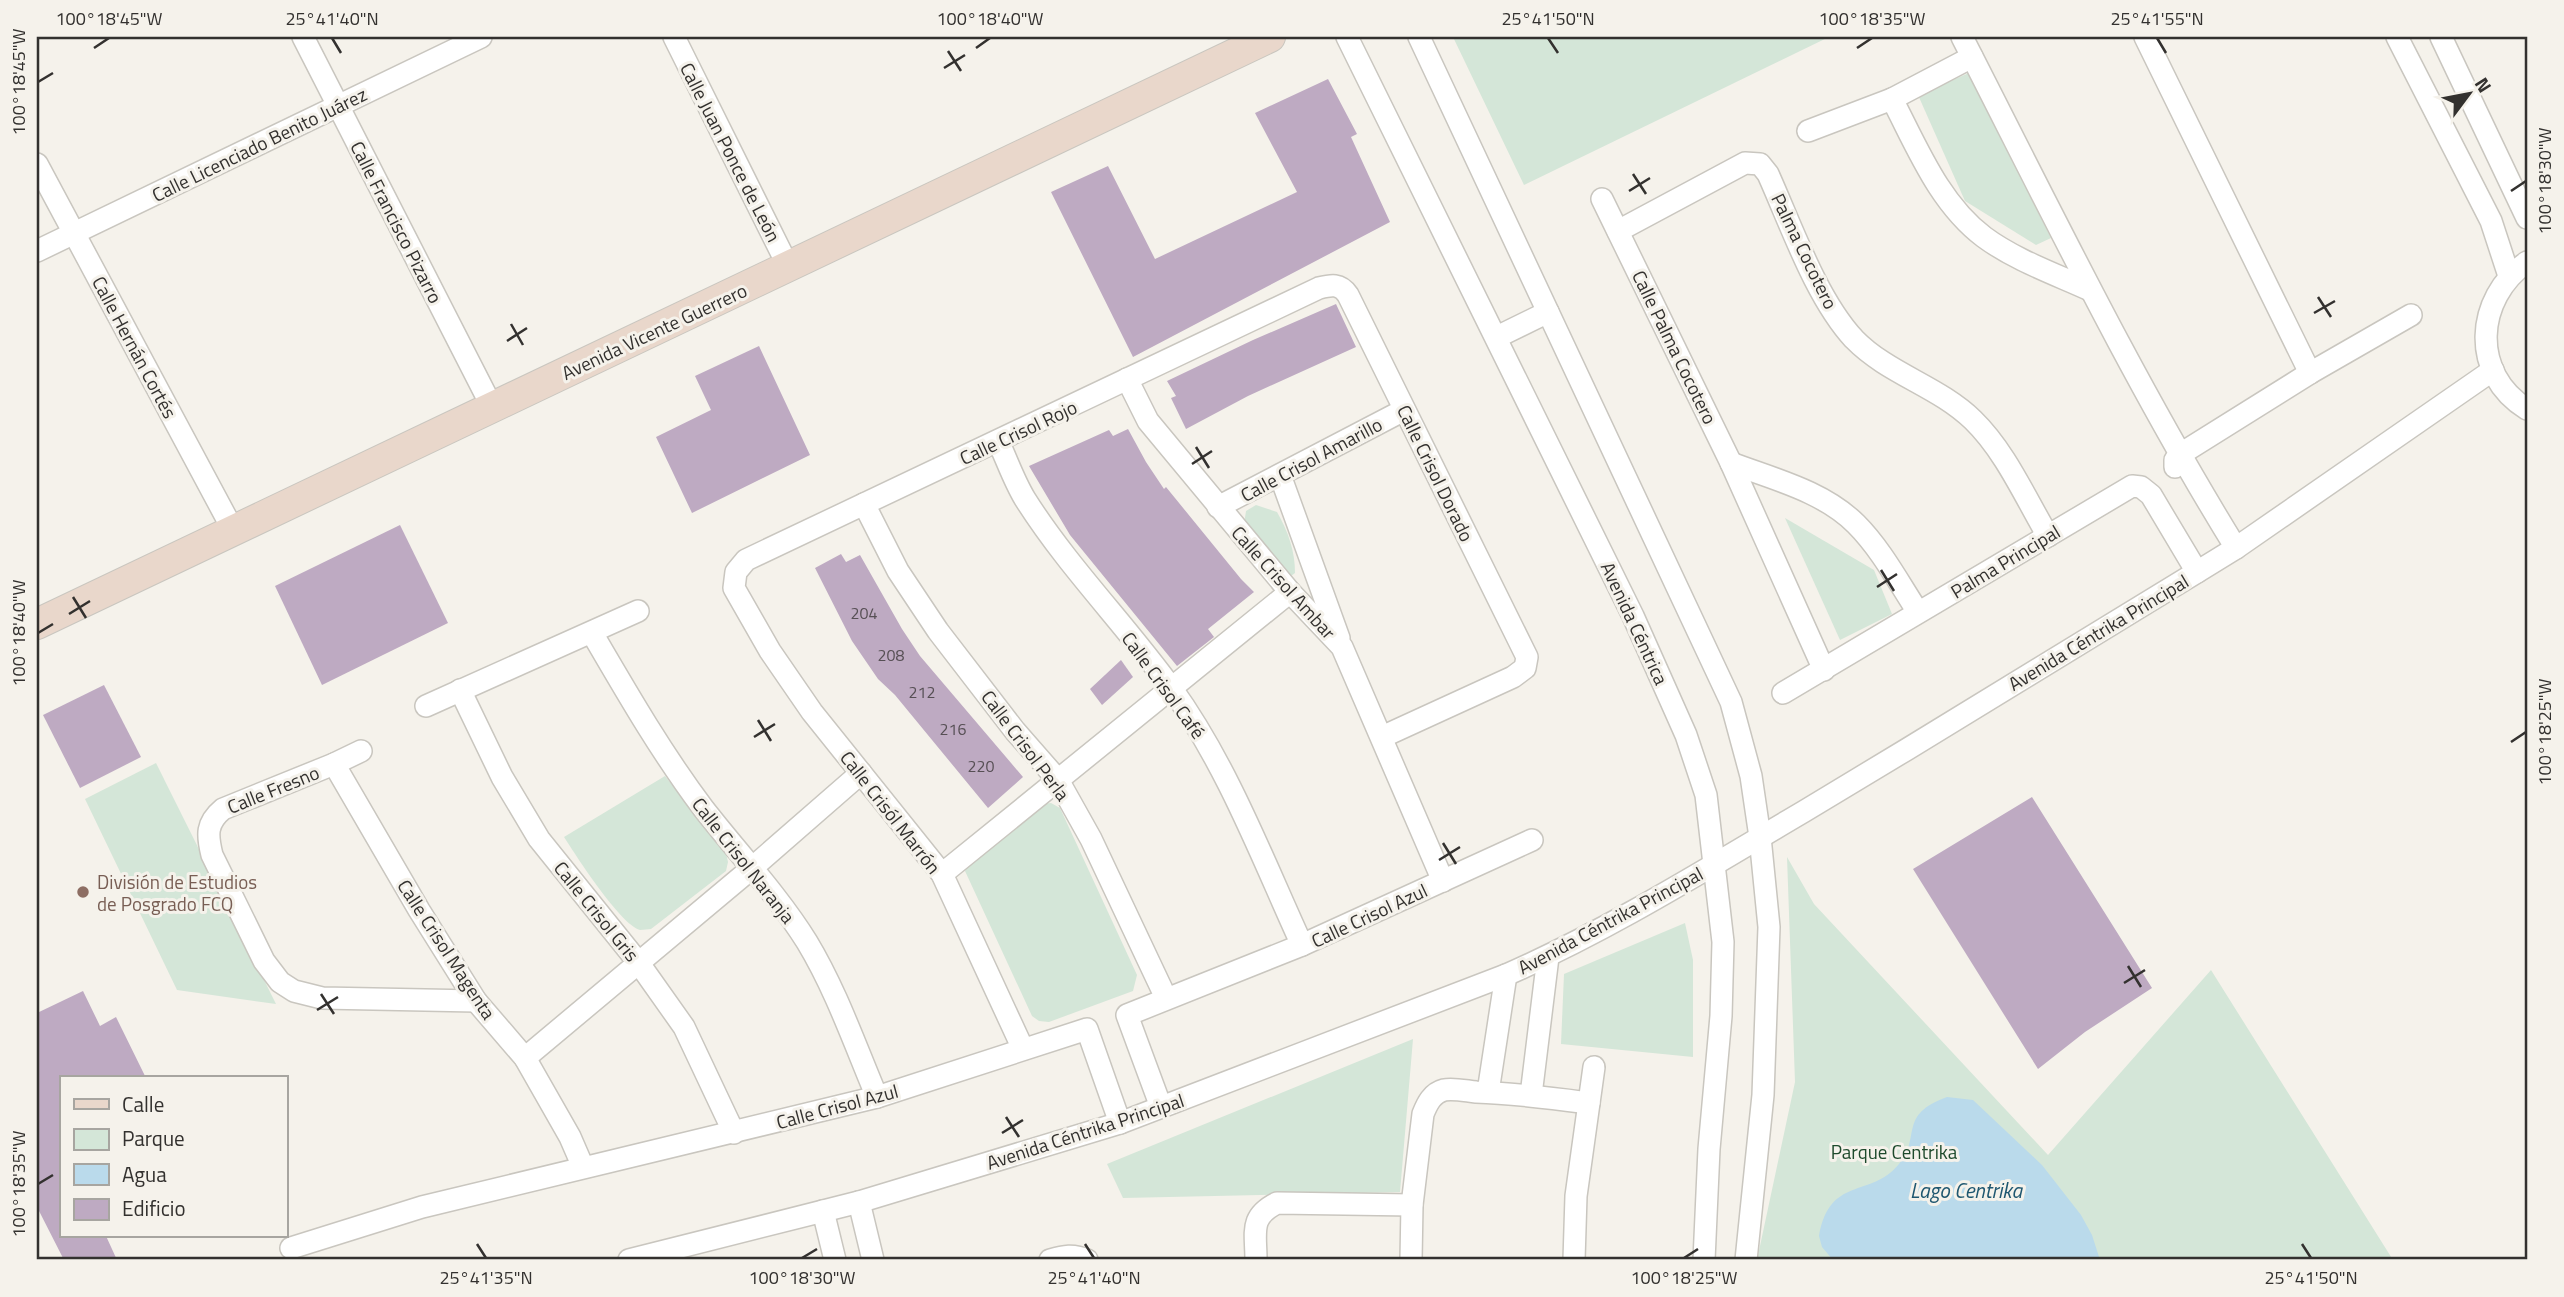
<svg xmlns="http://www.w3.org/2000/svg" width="2564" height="1297" viewBox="0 0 2564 1297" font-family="'Titillium Web',sans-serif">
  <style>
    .green { fill: #d4e6d8 }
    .water { fill: #badaeb }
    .building { fill: #beaac2 }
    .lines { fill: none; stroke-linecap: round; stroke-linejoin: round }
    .minor-casing { stroke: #c9c6bf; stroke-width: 24 }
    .secondary-casing { stroke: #c9c6bf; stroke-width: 32 }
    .minor { stroke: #fff; stroke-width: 21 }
    .secondary { stroke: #e9d7cb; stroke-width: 30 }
    .ticks { fill: none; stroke: #33312f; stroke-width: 2.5 }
    .education-dot { fill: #8d6e63; stroke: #f5f2eb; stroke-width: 2.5 }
    .labels { text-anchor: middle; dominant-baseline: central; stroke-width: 6; stroke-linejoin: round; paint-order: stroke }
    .number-label { font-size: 16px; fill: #564f54 }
    .street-label { font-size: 19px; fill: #33312f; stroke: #f5f2eb }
    .education-label { font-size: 19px; fill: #785e54; stroke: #f5f2eb; text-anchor: start }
    .park-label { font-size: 19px; fill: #1e4a2c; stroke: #f5f2eb }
    .water-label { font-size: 21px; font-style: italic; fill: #1f5770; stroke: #f5f2eb }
    .neatline { fill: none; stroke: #33312f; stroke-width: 2.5 }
    .ticks-label { font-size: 18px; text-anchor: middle; fill: #33312f }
  </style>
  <rect width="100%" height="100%" fill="#f5f2eb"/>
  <g class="green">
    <polygon points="1453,37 1829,37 1524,185"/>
    <polygon points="1969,73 2051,238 2036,245 1965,201 1918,95"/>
    <path d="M1256,505L1277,512C1288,531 1295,551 1295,573L1291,576L1284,575L1244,524L1246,511Z"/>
    <polygon points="1785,518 1874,570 1892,614 1840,640"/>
    <polygon points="156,763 276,1004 177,990 85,799"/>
    <path d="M665,776L726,853L728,862L726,871L651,929C648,929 644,930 640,930C620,924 577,857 564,837Z"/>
    <polygon points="1051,803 1060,808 1137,975 1133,991 1049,1022 1039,1021 1032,1016 965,871 969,862 1042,804"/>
    <polygon points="1787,857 1814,904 2048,1155 2211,970 2393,1260 1757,1260 1795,1082"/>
    <polygon points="1685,923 1693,960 1693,1057 1561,1044 1564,974"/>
    <polygon points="1413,1039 1400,1192 1123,1198 1107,1164"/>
  </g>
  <path class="water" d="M1947,1097L1973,1100L2042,1165L2081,1215L2092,1235L2100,1260H1833L1822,1247L1819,1236C1830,1175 1870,1199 1899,1164C1922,1137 1897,1115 1947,1097Z"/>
  <g class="building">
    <polygon points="1328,79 1357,134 1351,137 1390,222 1133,357 1051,192 1108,166 1155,259 1297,192 1255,113"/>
    <polygon points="1336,304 1356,347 1248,396 1186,429 1171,398 1176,396 1167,381 1253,340"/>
    <polygon points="759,346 810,455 692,513 656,437 711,410 695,376"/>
    <polygon points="1128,429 1146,462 1164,489 1166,487 1241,579 1254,592 1208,629 1214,637 1177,666 1070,535 1029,466 1109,430 1113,436"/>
    <polygon points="400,525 448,623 322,685 275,586"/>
    <polygon points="841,554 846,562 860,555 902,629 920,656 1023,777 988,808 895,695 878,679 852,641 815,568"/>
    <polygon points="1121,660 1133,677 1102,705 1090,689"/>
    <polygon points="104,685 141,757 80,788 43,715"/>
    <polygon points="2032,797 2152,988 2085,1032 2038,1069 1913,869"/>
    <polygon points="83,991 100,1026 116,1017 146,1078 61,1078 61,1236 106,1236 117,1260 64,1260 37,1207 37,1013"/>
  </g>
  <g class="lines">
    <g class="minor-casing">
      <g id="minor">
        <polyline points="303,37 492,407"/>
        <polyline points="674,37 789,268"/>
        <polyline points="1347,37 1633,616 1686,735 1706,795 1723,942 1721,1016 1709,1149 1704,1260"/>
        <polyline points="1419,37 1731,702 1751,776 1760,837 1769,927 1763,1095 1746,1260"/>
        <path d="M1962,37C2050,209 2134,383 2236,548"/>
        <polyline points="2145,37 2310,373"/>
        <polyline points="2397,37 2491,221 2509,276"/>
        <polyline points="2441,37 2527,218"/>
        <path d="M1892,99C1917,147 1939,203 1984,237C2015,260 2055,274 2090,290"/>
        <polyline points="1808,131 1892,99 1972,57"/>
        <polyline points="37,164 233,530"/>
        <polyline points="1602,199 1731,463 1824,670"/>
        <path d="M1618,231L1745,163L1760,164L1768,174C1791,225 1816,298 1854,339C1888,374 1938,386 1973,420C2005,451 2025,497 2048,536"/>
        <polyline points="37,251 481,37"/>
        <path d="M2527,262C2475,298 2470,374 2527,409"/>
        <polyline points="1497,337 1548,312"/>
        <polyline points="1127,379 1148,421 1290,592 1342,647 1443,881"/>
        <path d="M998,441C1007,460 1014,481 1025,499C1068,567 1125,624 1172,689C1228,767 1262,858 1302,945"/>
        <path d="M1731,463C1773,479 1823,491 1856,524C1881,549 1899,583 1918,612"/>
        <polyline points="2175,467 2175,460 2179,455 2310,373 2411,315"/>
        <polyline points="1280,475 1339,638"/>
        <polyline points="864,504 898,571 938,631 1015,731 1058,780 1091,839 1166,998"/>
        <polyline points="1218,507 1404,410"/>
        <path d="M592,633C627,693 661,752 703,808C738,853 777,894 807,942C836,990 855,1045 877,1097"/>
        <polyline points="460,690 502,777 539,839 638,962 684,1027 734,1133"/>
        <polyline points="1783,693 2132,486 2141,487 2151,495 2197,572"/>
        <polyline points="426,706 638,611"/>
        <path d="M361,751L334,764L223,809C206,823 207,835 212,855L264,961L280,982L294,991L322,998L476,1001"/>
        <polyline points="334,764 419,910 476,1001 525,1058 570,1137 583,1167"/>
        <polyline points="942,874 1290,592"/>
        <path d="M1023,1049L942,874L812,712L770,651L734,588L736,572L746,560L1319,288C1331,285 1340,283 1348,295L1527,657L1525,668L1513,677L1382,737"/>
        <polyline points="525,1058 752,868 861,773"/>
        <polyline points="1488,1092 1506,975"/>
        <polyline points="1531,1095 1548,957"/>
        <polyline points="1161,1107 1127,1015 1302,945 1532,840"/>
        <polyline points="859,1202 873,1260"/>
        <polyline points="823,1211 835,1260"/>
        <polyline points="291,1248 422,1207 877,1097 1087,1029 1120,1123"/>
        <path d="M629,1260L859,1202L1120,1123L1506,975C1609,930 1706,869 1803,812C1935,733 2066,652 2197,572L2236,548L2493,370"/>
        <path d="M1050,1260C1064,1256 1073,1254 1087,1260"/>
        <path d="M1256,1260C1256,1232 1249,1217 1277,1203L1412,1205"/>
        <path d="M1411,1260L1412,1205L1423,1114C1427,1104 1432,1093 1444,1090C1453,1088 1466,1091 1476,1092C1514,1093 1551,1098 1589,1103"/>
        <polyline points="1574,1260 1576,1196 1594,1067"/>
      </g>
    </g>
    <g class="secondary-casing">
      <polyline id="secondary" points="37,624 1270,37"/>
    </g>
    <use href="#minor" class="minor"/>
    <use href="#secondary" class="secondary"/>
  </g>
  <path class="ticks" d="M332,38L341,53M1548,38L1558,53M2157,38L2166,53M94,48L109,38M976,48L990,38M1857,48L1872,38M948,51L961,71M944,68L965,55M38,82L53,73M1633,174L1646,194M1629,191L1650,178M2511,191L2526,181M2318,297L2331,317M2314,313L2335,301M511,324L523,345M507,341L527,328M1196,447L1209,468M1192,464L1212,451M1881,570L1894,591M1877,587L1897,574M73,597L86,618M69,614L90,601M38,633L53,624M758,720L771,741M754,737L775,724M2511,742L2526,732M1443,843L1456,864M1439,860L1460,847M2128,966L2141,987M2124,983L2145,970M321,994L334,1014M317,1010L338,997M1006,1117L1019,1137M1002,1133L1023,1120M38,1184L53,1175M477,1244L486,1258M1085,1244L1094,1258M2302,1244L2311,1258M802,1258L817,1249M1684,1258L1698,1249"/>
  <circle class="education-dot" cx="83" cy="892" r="7"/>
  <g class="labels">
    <g class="number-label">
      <text x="864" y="613">204</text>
      <text x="891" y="655">208</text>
      <text x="922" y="692">212</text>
      <text x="953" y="729">216</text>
      <text x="981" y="766">220</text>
    </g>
    <g class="street-label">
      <text transform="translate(259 144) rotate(-26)">Calle Licenciado Benito Juárez</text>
      <text transform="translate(731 152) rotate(63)">Calle Juan Ponce de León</text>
      <text transform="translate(397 222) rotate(63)">Calle Francisco Pizarro</text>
      <text transform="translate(1805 251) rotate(64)">Palma Cocotero</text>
      <text transform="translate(654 331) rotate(-25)">Avenida Vicente Guerrero</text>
      <text transform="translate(135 347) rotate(62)">Calle Hernán Cortés</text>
      <text transform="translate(1675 347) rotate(64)">Calle Palma Cocotero</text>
      <text transform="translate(1018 432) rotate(-25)">Calle Crisol Rojo</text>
      <text transform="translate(1311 459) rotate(-28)">Calle Crisol Amarillo</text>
      <text transform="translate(1436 473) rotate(64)">Calle Crisol Dorado</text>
      <text transform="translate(2005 561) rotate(-31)">Palma Principal</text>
      <text transform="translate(1284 582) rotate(48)">Calle Crisol Ambar</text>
      <text transform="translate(1635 623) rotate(65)">Avenida Céntrica</text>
      <text transform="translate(2098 632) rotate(-31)">Avenida Céntrika Principal</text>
      <text transform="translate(1164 685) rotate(54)">Calle Crisol Café</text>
      <text transform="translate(1026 745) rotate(53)">Calle Crisol Perla</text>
      <text transform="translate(273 789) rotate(-22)">Calle Fresno</text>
      <text transform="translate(891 812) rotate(52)">Calle Crisól Marrón</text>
      <text transform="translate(744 860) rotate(52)">Calle Crisol Naranja</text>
      <text transform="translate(597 911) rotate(51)">Calle Crisol Gris</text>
      <text transform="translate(1369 915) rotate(-25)">Calle Crisol Azul</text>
      <text transform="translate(1610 920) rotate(-28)">Avenida Céntrika Principal</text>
      <text transform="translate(447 949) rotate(57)">Calle Crisol Magenta</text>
      <text transform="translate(837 1106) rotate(-15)">Calle Crisol Azul</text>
      <text transform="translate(1085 1131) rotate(-18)">Avenida Céntrika Principal</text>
    </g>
    <g class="education-label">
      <text x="97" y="881">División de Estudios<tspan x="97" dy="22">de Posgrado FCQ</tspan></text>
    </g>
    <g class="park-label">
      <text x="1894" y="1151">Parque Centrika</text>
    </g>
    <g class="water-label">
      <text x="1966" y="1190">Lago Centrika</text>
    </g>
  </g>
  <rect width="2564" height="1297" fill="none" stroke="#f5f2eb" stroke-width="77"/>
  <rect x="60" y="1076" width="228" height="161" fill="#f5f2eb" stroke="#a7a5a0" stroke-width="2"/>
  <rect x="74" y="1099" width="35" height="10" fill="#e9d7cb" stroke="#a7a5a0" stroke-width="2"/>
  <text x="122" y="1112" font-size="21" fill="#33312f">Calle</text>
  <rect x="74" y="1129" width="35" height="21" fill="#d4e6d8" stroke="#a7a5a0" stroke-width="2"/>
  <text x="122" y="1146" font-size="21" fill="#33312f">Parque</text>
  <rect x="74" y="1164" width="35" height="21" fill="#badaeb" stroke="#a7a5a0" stroke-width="2"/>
  <text x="122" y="1182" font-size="21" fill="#33312f">Agua</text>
  <rect x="74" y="1199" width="35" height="21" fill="#beaac2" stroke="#a7a5a0" stroke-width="2"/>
  <text x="122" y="1216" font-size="21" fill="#33312f">Edificio</text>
  <g transform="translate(2469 94) rotate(58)" stroke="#f5f2eb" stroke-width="5" paint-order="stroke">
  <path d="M0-5L12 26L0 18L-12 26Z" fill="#33312f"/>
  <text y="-10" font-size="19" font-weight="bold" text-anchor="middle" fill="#33312f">N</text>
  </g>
  <rect x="38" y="38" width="2488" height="1220" class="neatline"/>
  <g class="ticks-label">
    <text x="109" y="25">100°18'45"W</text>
    <text x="332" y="25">25°41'40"N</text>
    <text x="990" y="25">100°18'40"W</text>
    <text x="1548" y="25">25°41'50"N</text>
    <text x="1872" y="25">100°18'35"W</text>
    <text x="2157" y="25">25°41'55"N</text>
    <text transform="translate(19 82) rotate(-90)" y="6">100°18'45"W</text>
    <text transform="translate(2545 181) rotate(-90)" y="6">100°18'30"W</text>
    <text transform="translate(19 633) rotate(-90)" y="6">100°18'40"W</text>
    <text transform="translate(2545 732) rotate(-90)" y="6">100°18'25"W</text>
    <text transform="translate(19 1184) rotate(-90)" y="6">100°18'35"W</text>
    <text x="486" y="1284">25°41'35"N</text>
    <text x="802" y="1284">100°18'30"W</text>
    <text x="1094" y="1284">25°41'40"N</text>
    <text x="1684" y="1284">100°18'25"W</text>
    <text x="2311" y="1284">25°41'50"N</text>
  </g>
</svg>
